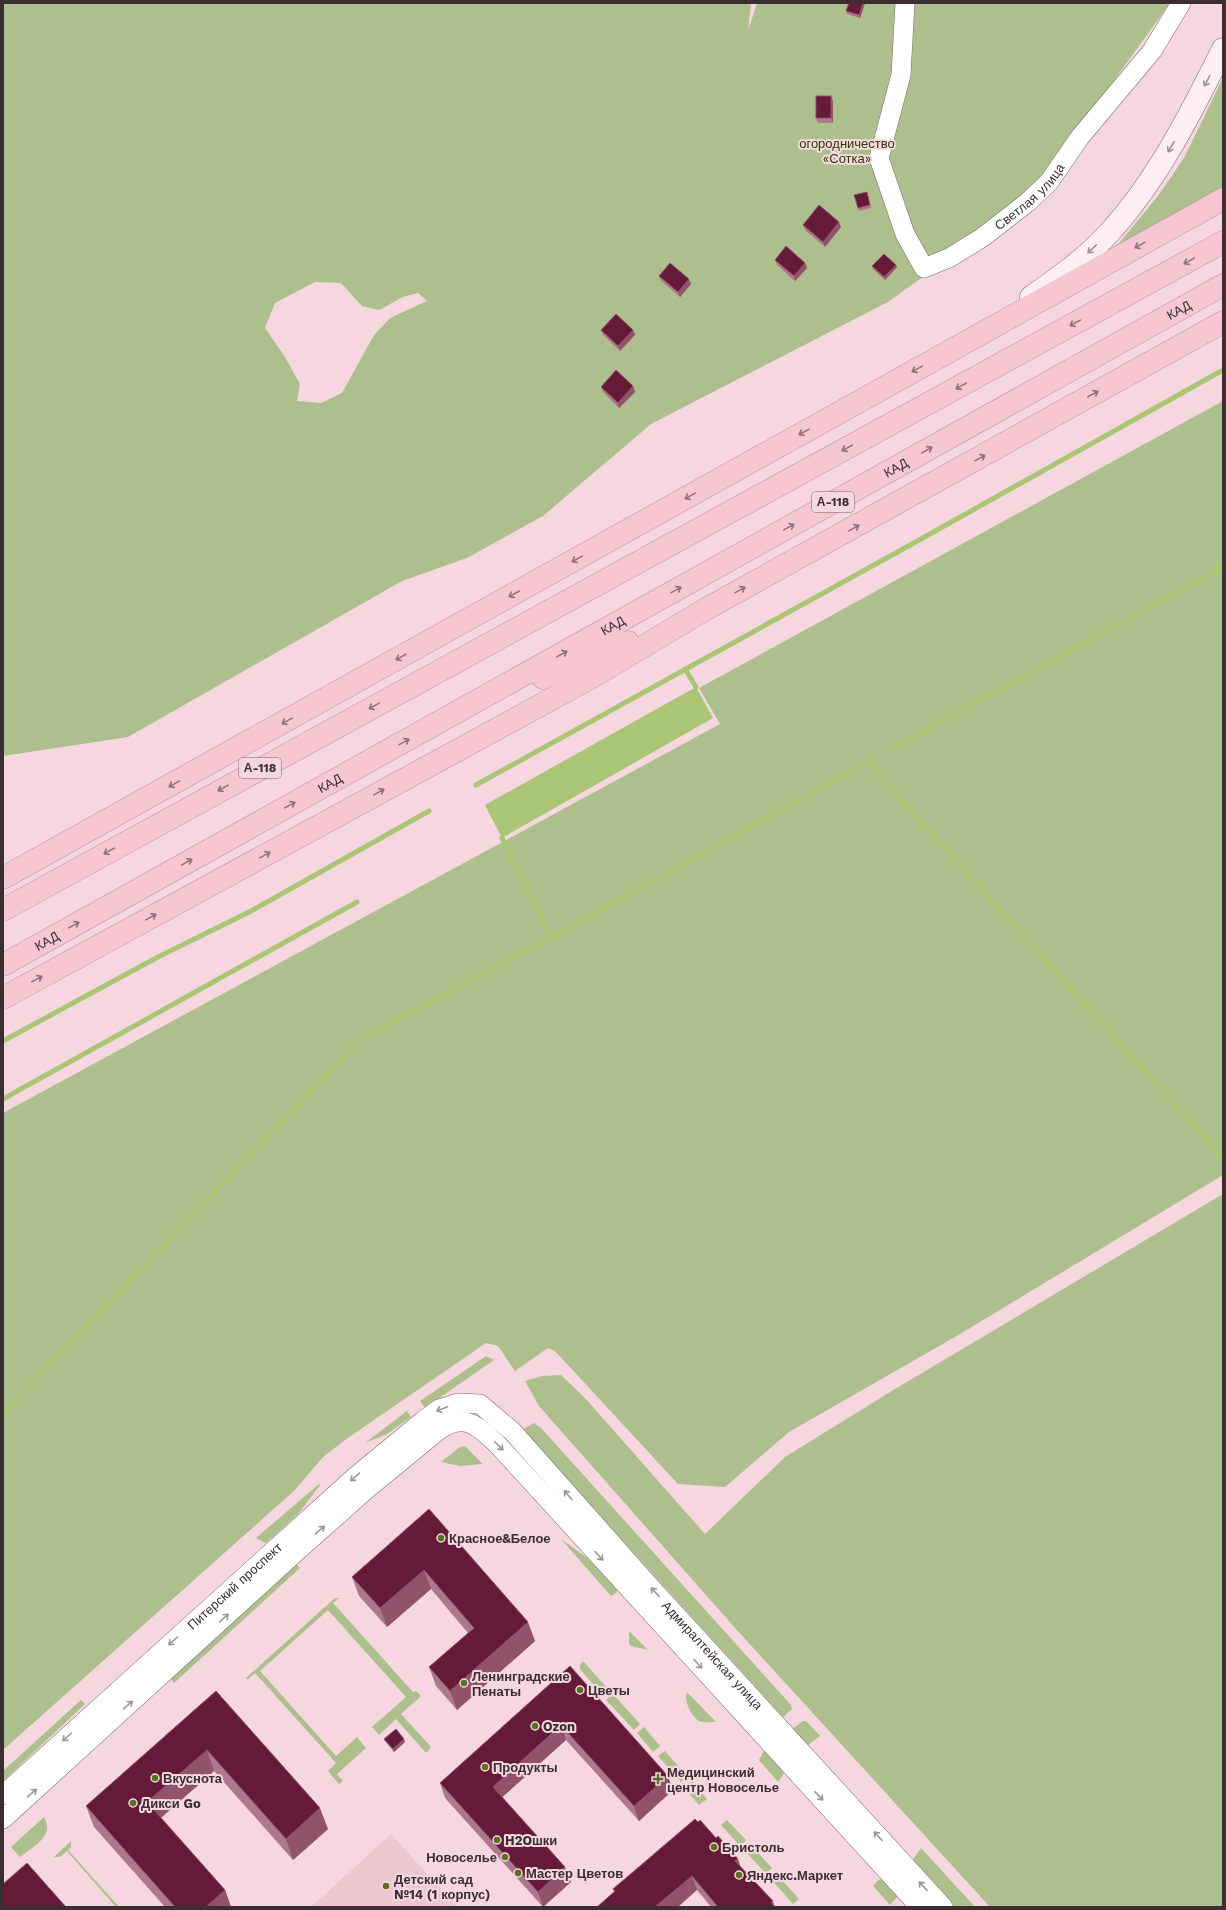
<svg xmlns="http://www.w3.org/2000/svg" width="1226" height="1910" viewBox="0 0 1226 1910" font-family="'Work Sans',sans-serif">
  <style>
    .built { fill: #ecc7d0 }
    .green { fill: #adbf8d; fill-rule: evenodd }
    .water { fill: #a9c575 }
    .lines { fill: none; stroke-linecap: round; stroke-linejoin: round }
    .stream { stroke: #a9c575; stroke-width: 5 }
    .minor-casing { stroke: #80666d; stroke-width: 20 }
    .secondary-casing { stroke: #80666d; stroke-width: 23 }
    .motorway-casing { stroke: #b4919a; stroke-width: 23 }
    .minor { stroke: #fff; stroke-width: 19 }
    .secondary { stroke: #fceef2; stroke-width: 22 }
    .motorway { stroke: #f6c6d3; stroke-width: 22 }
    .wall { fill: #ae788c }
    .shaded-wall { fill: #90536a }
    .building { fill: #651a38; stroke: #90536a }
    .oneway { stroke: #9b8e92 }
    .oneway2 { stroke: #8f727a }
    .oneway3 { stroke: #9c9698 }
    .poi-dot { fill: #587021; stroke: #f6d7df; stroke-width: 1.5 }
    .labels { text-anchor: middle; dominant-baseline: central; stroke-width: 4; stroke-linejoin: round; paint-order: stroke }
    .shield { fill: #f6d7df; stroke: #726165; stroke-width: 1 }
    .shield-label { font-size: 12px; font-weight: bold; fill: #3a2e31 }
    .park-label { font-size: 13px; fill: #2c3c00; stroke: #f6d7df }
    .street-label { font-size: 13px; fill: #3a2e31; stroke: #f6d7df }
    .poi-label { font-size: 13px; font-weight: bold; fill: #3a2e31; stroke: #f6d7df; text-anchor: start }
  </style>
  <rect width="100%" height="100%" fill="#f6d7df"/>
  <polygon class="built" points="391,1834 457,1907 311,1907"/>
  <g class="green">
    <path d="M3,3H751L748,31L757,3H1170L1047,173L949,258L888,302L651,424L543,516L467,558L402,581L128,737L3,756ZM315,282L341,283L362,306L379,310L403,297L418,293L427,301L390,318L374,335L342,393L321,403L297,401L300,384L285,357L265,328L275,303Z"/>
    <polygon points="1223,78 1223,192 1111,253 1158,196 1184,158"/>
    <polygon points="1223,401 1223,1175 960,1334 789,1432 725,1487 678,1484 555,1351 548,1348 515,1371 498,1346 486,1343 345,1440 323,1457 295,1490 3,1750 3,1113 720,724 699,688"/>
    <polygon points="1223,1194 1223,1907 990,1907 736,1629 539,1406 525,1381 542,1376 561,1375 585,1398 705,1534 785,1457 890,1392"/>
    <polygon points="486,1356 494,1360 425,1408 420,1401"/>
    <polygon points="407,1411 411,1417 387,1434 365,1443"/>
    <polygon points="534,1423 541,1428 791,1705 792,1709 783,1717 522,1430"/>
    <polygon points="465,1446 483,1464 460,1466 441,1462 460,1447"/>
    <polygon points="319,1484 320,1485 299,1513 266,1543 256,1538"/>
    <polygon points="561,1539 586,1557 618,1588 616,1593 611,1596"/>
    <polygon points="295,1563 300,1568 174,1683 170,1677"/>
    <polygon points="335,1598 339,1598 333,1603 413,1692 416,1691 421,1696 401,1714 431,1747 426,1753 396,1719 379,1735 372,1727 406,1697 328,1610 260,1671 336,1756 357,1737 366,1748 337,1774 343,1781 339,1784 328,1771 336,1763 255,1673 247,1680 246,1678"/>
    <polygon points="629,1631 648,1650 631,1646 629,1644"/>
    <polygon points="583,1661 608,1689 601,1694 580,1669 580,1665"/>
    <path d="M687,1692L716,1722C711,1722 705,1723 699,1721C692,1717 683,1700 687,1692Z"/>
    <polygon points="613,1694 640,1724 634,1730 606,1700"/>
    <polygon points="81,1700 85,1704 3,1781 3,1771"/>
    <polygon points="803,1721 806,1721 820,1736 808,1745 792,1729"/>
    <polygon points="644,1727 660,1746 653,1752 637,1733"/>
    <polygon points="665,1751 687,1776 681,1782 658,1756"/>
    <polygon points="764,1751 784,1771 783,1775 778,1782 759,1760"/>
    <polygon points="692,1781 707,1799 699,1805 684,1788"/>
    <path d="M44,1817C55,1836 34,1846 20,1857L11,1847Z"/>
    <polygon points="727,1820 746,1840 740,1846 721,1825"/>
    <polygon points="71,1841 71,1847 68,1850 119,1907 116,1907 67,1851 60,1857 54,1857"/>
    <polygon points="752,1846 772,1868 766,1874 745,1851"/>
    <polygon points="921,1848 975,1907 955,1907 912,1861"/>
    <polygon points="775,1872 799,1899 793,1904 769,1877"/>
    <polygon points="882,1879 898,1896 890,1905 873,1886 877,1881"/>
  </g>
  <polygon class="water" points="696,687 713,718 502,838 485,805"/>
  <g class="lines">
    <g class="stream">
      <polyline points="685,669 696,687"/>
      <polyline points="890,750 1223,567"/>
      <polyline points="867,761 1223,1158"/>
      <polyline points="476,785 912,544 1223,370"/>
      <polyline points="502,838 551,938"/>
      <polyline points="3,1041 156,958 251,911 429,811"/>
      <polyline points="3,1099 357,902"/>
      <polyline points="3,1413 361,1039 551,938 874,758"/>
    </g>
    <g class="minor-casing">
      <g id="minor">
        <path id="s1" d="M905,3L901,75L879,158L905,234L924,268L949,258L983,237L1028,202L1049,182L1080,137L1152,51L1181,3"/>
        <path id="s2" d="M3,1795L356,1476L424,1420L439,1409L458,1403L480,1404L513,1432L645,1581L943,1907"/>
        <path d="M3,1819L296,1552L367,1489L439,1430C465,1412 478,1426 498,1445L920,1907"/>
      </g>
    </g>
    <g class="secondary-casing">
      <path id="secondary" d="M1031,297C1058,278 1085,259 1108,234C1157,181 1191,113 1223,49"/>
    </g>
    <g class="motorway-casing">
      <g id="motorway">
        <polyline points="543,678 628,642"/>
        <polyline points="3,878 1223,199"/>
        <polyline points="3,910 1223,242"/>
        <path id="s3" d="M3,965L1223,285"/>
        <polyline points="3,998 594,676 706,609 1223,322"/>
      </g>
    </g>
    <use href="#minor" class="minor"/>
    <use href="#secondary" class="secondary"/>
    <use href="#motorway" class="motorway"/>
  </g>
  <g class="wall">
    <polygon points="849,3 865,3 860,18 847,14 846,11"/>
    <polygon points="833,101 833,123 818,123 816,118"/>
    <polygon points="867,192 871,208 859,211 858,208"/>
    <polygon points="803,225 841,227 825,247 805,230"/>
    <polygon points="775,260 805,263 807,268 795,281 777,265"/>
    <polygon points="872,266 897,267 885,280 873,269"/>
    <polygon points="659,276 691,284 680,297 661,281"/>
    <polygon points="601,330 633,330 635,335 620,351 603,335"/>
    <polygon points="633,386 635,392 619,408 603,392 601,387"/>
    <polygon points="429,1509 535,1641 457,1710 436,1686 429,1667 468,1633 431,1589 387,1627 359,1596 352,1577"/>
    <polygon points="570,1666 673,1790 639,1821 566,1740 502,1797 571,1882 543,1907 445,1798 440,1783"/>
    <polygon points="216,1691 328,1829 293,1860 214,1771 161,1818 225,1890 231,1907 165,1907 94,1827 86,1806"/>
    <polygon points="384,1739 404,1739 405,1742 394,1752 385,1741"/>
    <polygon points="740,1866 773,1901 775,1907 711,1907 697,1890 614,1892 613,1889"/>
  </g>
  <g class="shaded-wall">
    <polygon points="863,3 865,3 860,18 859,15"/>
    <polygon points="831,96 833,101 833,123 831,118"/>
    <polygon points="839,222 841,227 825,247 823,242"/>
    <polygon points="805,263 807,268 795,281 794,276"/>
    <polygon points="896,265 897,267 885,280 884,277"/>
    <polygon points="689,279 691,284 680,297 678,292"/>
    <polygon points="633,330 635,335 620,351 618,346"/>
    <polygon points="633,386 635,392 619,408 618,403"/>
    <polygon points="424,1570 431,1589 387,1627 380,1608"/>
    <polygon points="528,1622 535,1641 457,1710 450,1691"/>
    <polygon points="561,1725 566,1740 498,1801 493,1787"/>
    <polygon points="404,1739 405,1742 394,1752 393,1749"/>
    <polygon points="207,1750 214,1771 155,1823 147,1802"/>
    <polygon points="668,1776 673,1790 639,1821 634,1806"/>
    <polygon points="320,1808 328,1829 293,1860 286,1839"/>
    <polygon points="738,1859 743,1874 735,1861"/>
    <polygon points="565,1867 571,1882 543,1907 538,1892"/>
    <polygon points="692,1876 697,1890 678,1907 655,1907"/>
    <polygon points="225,1890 231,1907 206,1907"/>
  </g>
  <g class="building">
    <polygon points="849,3 863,3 859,15 846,11"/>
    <rect x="816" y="96" width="15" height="22"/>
    <polygon points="867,192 870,205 858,208 854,195"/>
    <polygon points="819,205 839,222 823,242 803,225"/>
    <polygon points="786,246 805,263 794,276 775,260"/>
    <polygon points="884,254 896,265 884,277 872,266"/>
    <polygon points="670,263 689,279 678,292 659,276"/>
    <polygon points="616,314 633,330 618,346 601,330"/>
    <polygon points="616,370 633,386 618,403 601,387"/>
    <polygon points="429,1509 528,1622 450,1691 429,1667 474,1628 424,1570 380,1608 352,1577"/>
    <polygon points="570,1666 668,1776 634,1806 561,1725 493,1787 565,1867 538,1892 440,1783"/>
    <polygon points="216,1691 320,1808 286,1839 207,1750 147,1802 225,1890 206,1907 175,1907 86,1806"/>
    <polygon points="396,1729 404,1739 393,1749 384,1739"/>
    <polygon points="695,1819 698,1822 700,1820 716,1838 718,1836 738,1859 735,1861 773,1901 771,1902 775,1907 718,1907 692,1876 655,1907 597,1907 615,1891 613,1889"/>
    <polygon points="27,1863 66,1907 3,1907 3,1884"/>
  </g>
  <defs><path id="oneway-shaft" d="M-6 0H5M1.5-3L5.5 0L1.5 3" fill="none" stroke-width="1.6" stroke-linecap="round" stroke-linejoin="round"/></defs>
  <g class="oneway">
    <use href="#oneway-shaft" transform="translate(1207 81) rotate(117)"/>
    <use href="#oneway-shaft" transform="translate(1171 147) rotate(121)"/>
    <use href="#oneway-shaft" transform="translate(1092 249) rotate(136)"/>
  </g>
  <g class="oneway2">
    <use href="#oneway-shaft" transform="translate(1140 245) rotate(151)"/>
    <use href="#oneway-shaft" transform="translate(1189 261) rotate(151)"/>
    <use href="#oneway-shaft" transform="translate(1075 323) rotate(151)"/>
    <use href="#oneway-shaft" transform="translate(917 369) rotate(151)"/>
    <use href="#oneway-shaft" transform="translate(961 386) rotate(151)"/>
    <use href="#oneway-shaft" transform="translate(1093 394) rotate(-29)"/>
    <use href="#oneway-shaft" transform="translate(804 432) rotate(151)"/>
    <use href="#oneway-shaft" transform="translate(847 448) rotate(151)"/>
    <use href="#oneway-shaft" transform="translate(927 450) rotate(-29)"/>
    <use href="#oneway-shaft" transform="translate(980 458) rotate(-29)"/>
    <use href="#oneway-shaft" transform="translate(690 496) rotate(151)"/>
    <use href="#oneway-shaft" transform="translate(789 527) rotate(-29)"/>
    <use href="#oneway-shaft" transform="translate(854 528) rotate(-29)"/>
    <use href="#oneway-shaft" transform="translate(577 559) rotate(151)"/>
    <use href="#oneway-shaft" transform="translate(676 590) rotate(-29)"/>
    <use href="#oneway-shaft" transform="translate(740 590) rotate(-29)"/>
    <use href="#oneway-shaft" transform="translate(514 594) rotate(151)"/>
    <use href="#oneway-shaft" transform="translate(562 654) rotate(-29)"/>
    <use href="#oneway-shaft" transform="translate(401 657) rotate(151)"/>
    <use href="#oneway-shaft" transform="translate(374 706) rotate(151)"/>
    <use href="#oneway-shaft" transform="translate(287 721) rotate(151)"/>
    <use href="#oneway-shaft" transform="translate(404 742) rotate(-29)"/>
    <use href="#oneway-shaft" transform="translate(174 784) rotate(151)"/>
    <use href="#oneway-shaft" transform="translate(223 788) rotate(151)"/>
    <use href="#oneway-shaft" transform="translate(379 792) rotate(-29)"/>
    <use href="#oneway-shaft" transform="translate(290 805) rotate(-29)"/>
    <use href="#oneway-shaft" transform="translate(109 851) rotate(151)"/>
    <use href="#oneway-shaft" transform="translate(265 855) rotate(-29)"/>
    <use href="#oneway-shaft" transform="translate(187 862) rotate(-29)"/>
    <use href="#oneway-shaft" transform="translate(151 917) rotate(-29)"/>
    <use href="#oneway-shaft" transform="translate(74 925) rotate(-29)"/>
    <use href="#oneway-shaft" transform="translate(37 979) rotate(-29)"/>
  </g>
  <g class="oneway3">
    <use href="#oneway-shaft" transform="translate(442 1409) rotate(159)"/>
    <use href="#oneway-shaft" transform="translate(499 1446) rotate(46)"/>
    <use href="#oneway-shaft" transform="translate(355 1477) rotate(139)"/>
    <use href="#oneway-shaft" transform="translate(568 1495) rotate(-131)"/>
    <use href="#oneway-shaft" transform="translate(320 1530) rotate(-41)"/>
    <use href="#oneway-shaft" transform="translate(599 1556) rotate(48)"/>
    <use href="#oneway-shaft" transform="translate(655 1592) rotate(-133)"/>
    <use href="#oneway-shaft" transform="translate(224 1618) rotate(-42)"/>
    <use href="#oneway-shaft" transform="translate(173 1641) rotate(138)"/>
    <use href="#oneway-shaft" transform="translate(698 1664) rotate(48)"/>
    <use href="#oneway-shaft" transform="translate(128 1705) rotate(-42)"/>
    <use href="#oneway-shaft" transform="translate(67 1737) rotate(138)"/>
    <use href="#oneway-shaft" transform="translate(32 1793) rotate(-42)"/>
    <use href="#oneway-shaft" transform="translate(819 1796) rotate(47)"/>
    <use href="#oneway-shaft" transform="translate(878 1836) rotate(-132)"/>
    <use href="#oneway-shaft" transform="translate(923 1886) rotate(-133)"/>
  </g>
  <g class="poi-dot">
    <circle cx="441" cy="1538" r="4"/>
    <circle cx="464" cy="1683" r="4"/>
    <circle cx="580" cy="1690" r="4"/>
    <circle cx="535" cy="1726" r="4"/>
    <circle cx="485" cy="1767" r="4"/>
    <circle cx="155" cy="1778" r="4"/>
    <path d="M656 1773h4v4h4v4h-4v4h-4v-4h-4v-4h4z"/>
    <circle cx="133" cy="1803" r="4"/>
    <circle cx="497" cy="1840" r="4"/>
    <circle cx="714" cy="1847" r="4"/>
    <circle cx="505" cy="1857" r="4"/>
    <circle cx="518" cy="1873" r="4"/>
    <circle cx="739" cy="1875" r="4"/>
    <circle cx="386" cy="1886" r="4"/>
  </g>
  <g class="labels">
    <g class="shield">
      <rect x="812" y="492" width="42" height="20" rx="3"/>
      <rect x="239" y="758" width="42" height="20" rx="3"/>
    </g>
    <g class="shield-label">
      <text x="833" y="502">А-118</text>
      <text x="260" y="768">А-118</text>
    </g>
    <g class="park-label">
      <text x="847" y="143">огородничество<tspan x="847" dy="15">«Сотка»</tspan></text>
    </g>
    <g class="street-label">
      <text stroke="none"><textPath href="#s1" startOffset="406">Светлая улица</textPath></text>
      <text stroke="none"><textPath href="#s3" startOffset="1346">КАД</textPath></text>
      <text stroke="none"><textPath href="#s3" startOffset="1022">КАД</textPath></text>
      <text stroke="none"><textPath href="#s3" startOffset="698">КАД</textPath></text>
      <text stroke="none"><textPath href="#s3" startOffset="374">КАД</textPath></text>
      <text stroke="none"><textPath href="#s3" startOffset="50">КАД</textPath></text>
      <text stroke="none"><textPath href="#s2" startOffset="312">Питерский проспект</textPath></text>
      <text stroke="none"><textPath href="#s2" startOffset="967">Адмиралтейская улица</textPath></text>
    </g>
    <g class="poi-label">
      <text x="449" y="1538">Красное&amp;Белое</text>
      <text x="472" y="1676">Ленинградские<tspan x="472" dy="15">Пенаты</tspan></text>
      <text x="588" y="1690">Цветы</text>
      <text x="543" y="1726">Ozon</text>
      <text x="493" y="1767">Продукты</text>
      <text x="667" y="1772">Медицинский<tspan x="667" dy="15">центр Новоселье</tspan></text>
      <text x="163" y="1778">Вкуснота</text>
      <text x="141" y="1803">Дикси Go</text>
      <text x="505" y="1840">H2Oшки</text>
      <text x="722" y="1847">Бристоль</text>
      <text x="497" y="1857" text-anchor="end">Новоселье</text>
      <text x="526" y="1873">Мастер Цветов</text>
      <text x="747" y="1875">Яндекс.Маркет</text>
      <text x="394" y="1879">Детский сад<tspan x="394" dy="15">№14 (1 корпус)</tspan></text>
    </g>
  </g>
  <rect width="1226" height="1910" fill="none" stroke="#3a2e31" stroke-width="8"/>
</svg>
